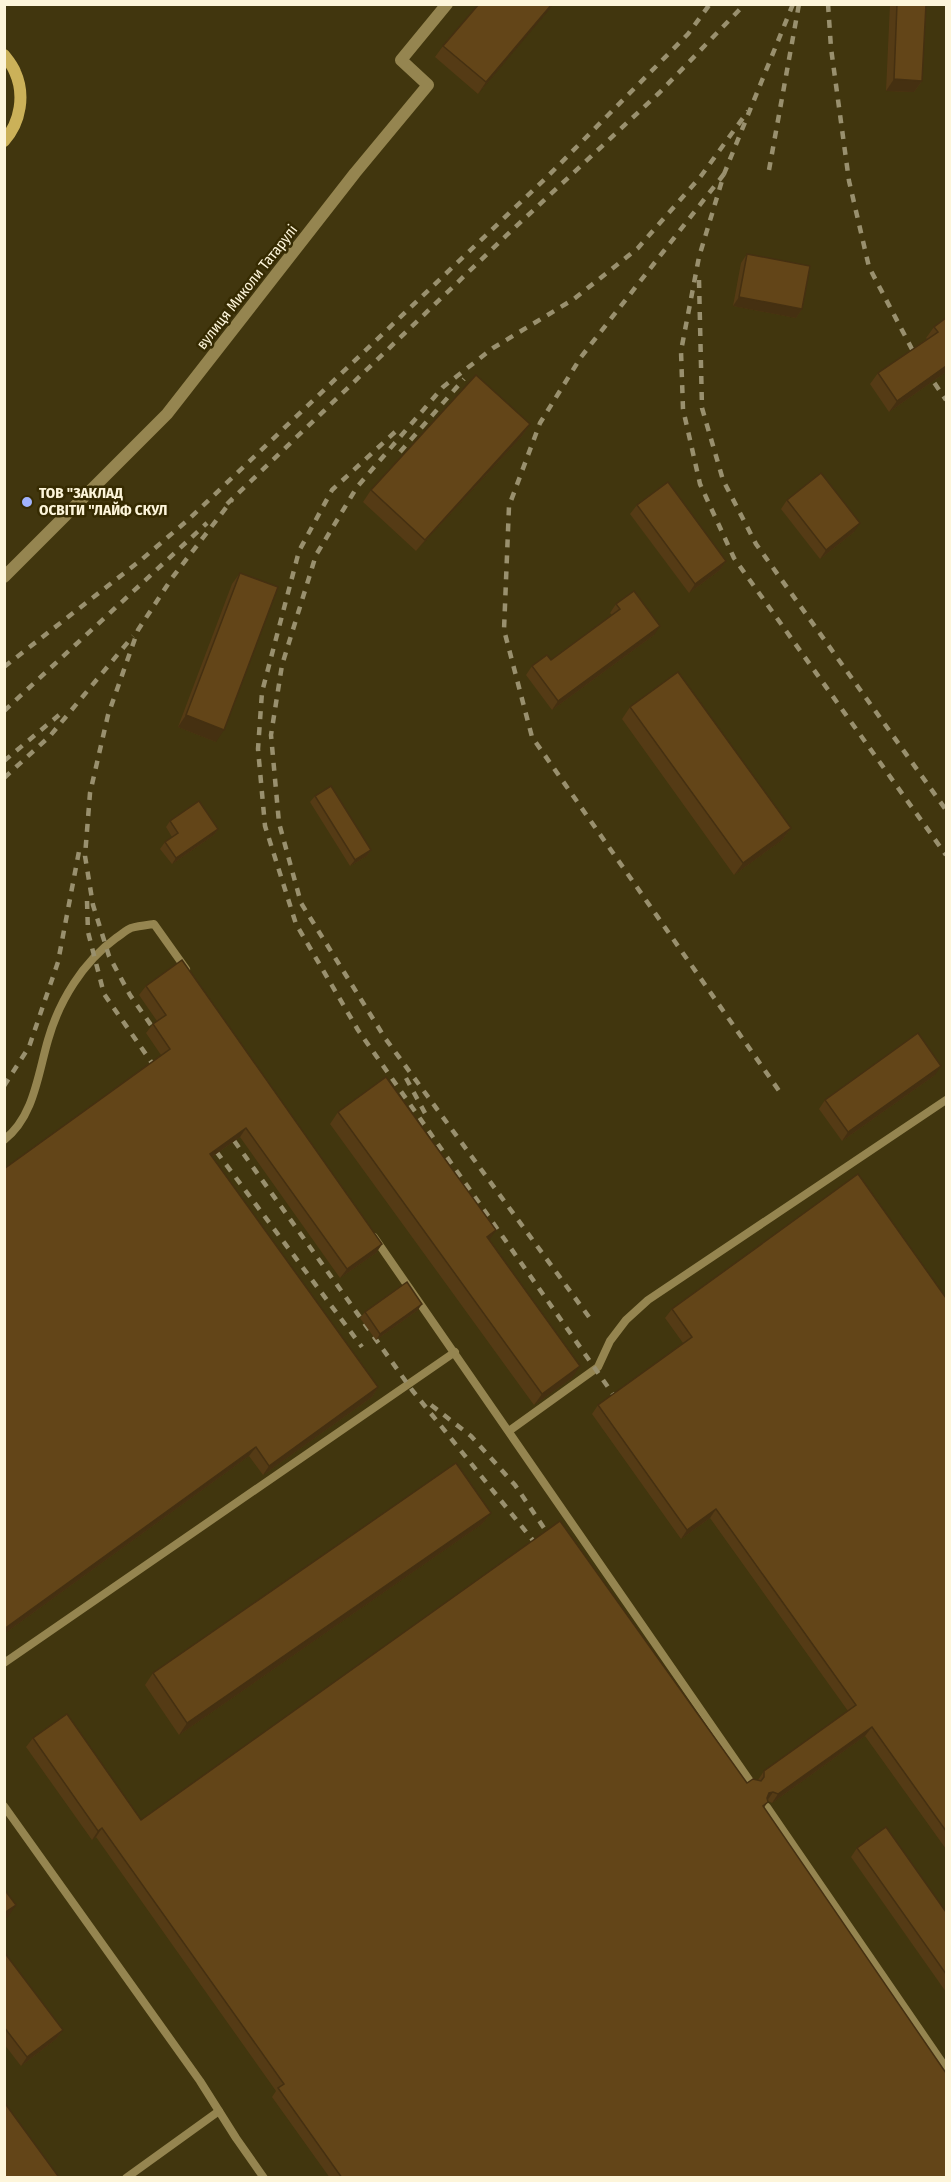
<svg xmlns="http://www.w3.org/2000/svg" width="951" height="2182" viewBox="0 0 951 2182" font-family="'Fira Sans Condensed',sans-serif">
  <style>
    .lines { fill: none; stroke-linecap: round; stroke-linejoin: round }
    .lane { stroke: #958550; stroke-width: 8 }
    .street { stroke: #958550; stroke-width: 12 }
    .secondary { stroke: #cbb159; stroke-width: 12 }
    .rail { stroke: #99906e; stroke-width: 4.5; stroke-dasharray: 8 8; stroke-linecap: butt }
    .wall { fill: #553b15 }
    .shaded-wall { fill: #453011 }
    .building { fill: #634518; stroke: #453011; stroke-width: 1.5 }
    .poi-dot { fill: #a1b3fd; stroke: #362b02; stroke-width: 2 }
    .labels { text-anchor: middle; dominant-baseline: central; stroke-width: 5; stroke-linejoin: round; paint-order: stroke }
    .street-label { font-size: 15px; fill: #fdf5da; stroke: #362b02 }
    .poi-label { font-size: 15px; font-weight: bold; fill: #fdf5da; stroke: #362b02; text-anchor: start }
  </style>
  <rect width="100%" height="100%" fill="#41360e"/>
  <g class="lines">
    <g class="lane">
      <path d="M4,1140C34,1117 38,1074 48,1040C59,1001 83,962 116,938C121,935 126,930 131,928C138,926 147,925 154,924L186,969"/>
      <polyline points="374,1237 752,1784"/>
      <polyline points="509,1431 598,1367 610,1341 626,1320 648,1300 946,1100"/>
      <polyline points="4,1663 455,1352"/>
      <polyline points="4,1806 200,2081 236,2138 264,2178"/>
      <polyline points="767,1807 946,2068"/>
      <polyline points="126,2178 219,2111"/>
    </g>
    <polyline class="street" points="4,577 167,414 355,173 428,85 401,60 447,4"/>
    <path class="secondary" d="M4,55C8,60 13,66 15,72C25,94 21,122 4,141"/>
    <g class="rail">
      <polyline points="793,4 724,174 699,257 681,351 683,409 700,484 734,558 946,855"/>
      <polyline points="828,4 831,48 849,181 869,267 914,353 946,400"/>
      <polyline points="769,170 799,4"/>
      <polyline points="724,174 581,357 540,423 509,506 504,630 532,737 782,1095"/>
      <polyline points="699,280 702,408 723,480 756,544 946,810"/>
      <polyline points="395,432 332,490 299,551 262,692 258,749 265,826 296,924 358,1030 615,1397"/>
      <polyline points="400,452 464,379"/>
      <polyline points="227,504 510,232 659,93 745,4"/>
      <polyline points="4,667 141,560 189,519 547,177 688,34 710,4"/>
      <polyline points="4,711 207,523"/>
      <polyline points="4,761 59,715"/>
      <polyline points="4,778 50,736 133,636"/>
      <polyline points="87,901 88,932 104,994 161,1076"/>
      <polyline points="160,1038 130,995 109,956 93,905 85,856 90,793 108,715 138,630 172,578 232,500"/>
      <polyline points="406,1078 426,1115"/>
      <polyline points="4,1086 29,1047 58,962 80,846"/>
      <polyline points="225,1128 412,1390 535,1543"/>
      <polyline points="207,1139 362,1347"/>
      <polyline points="589,1317 385,1038 301,903 279,823 271,735 282,665 316,555 357,487 443,387 493,348 574,299 638,248 701,176 748,111"/>
      <polyline points="431,1405 471,1436 515,1485 548,1534"/>
    </g>
  </g>
  <g class="wall">
    <polygon points="479,4 553,4 478,94 435,57 443,46"/>
    <polygon points="890,4 926,4 922,81 914,92 886,91"/>
    <polygon points="747,254 802,309 796,318 733,306 741,263"/>
    <polygon points="946,318 946,372 889,412 870,384 878,373 927,339 926,338 934,327"/>
    <polygon points="530,424 522,436 416,551 363,502 371,490"/>
    <polygon points="787,500 854,532 820,559 781,509"/>
    <polygon points="637,505 726,561 720,570 689,593 630,514"/>
    <polygon points="240,573 216,742 178,727 232,584"/>
    <polygon points="616,604 654,635 552,710 526,675 532,666 551,660 612,615 610,613"/>
    <polygon points="630,707 791,828 782,840 734,875 622,719"/>
    <polygon points="315,796 371,850 367,856 350,866 310,802"/>
    <polygon points="170,821 218,829 214,835 172,864 160,849 165,842 172,837 166,827"/>
    <polygon points="146,986 382,1244 376,1253 340,1278 240,1137 212,1157 378,1387 372,1397 263,1475 249,1456 4,1634 4,1169 161,1055 146,1033 153,1024 157,1021 139,995"/>
    <polygon points="935,1075 842,1141 819,1109 825,1100"/>
    <polygon points="338,1112 489,1240 572,1378 534,1405 330,1124"/>
    <polygon points="946,1298 946,1849 865,1736 772,1803 768,1801 764,1808 946,2178 330,2178 272,2097 276,2091 96,1837 92,1840 26,1747 33,1738 141,1820 747,1783 758,1780 764,1771 848,1711 710,1518 681,1539 592,1414 598,1405 683,1343 665,1318 672,1309"/>
    <polygon points="418,1310 376,1340 360,1318 365,1312"/>
    <polygon points="491,1513 482,1524 179,1735 145,1685 153,1673"/>
    <polygon points="857,1848 946,1912 946,1992 851,1857"/>
    <polygon points="4,1952 63,2030 56,2039 21,2066 4,2044"/>
  </g>
  <g class="shaded-wall">
    <polygon points="552,4 553,4 549,10 478,94 486,82"/>
    <polygon points="894,79 922,81 914,92 886,91"/>
    <polygon points="739,297 802,309 796,318 733,306"/>
    <polygon points="946,366 946,372 889,412 897,401"/>
    <polygon points="530,424 522,436 416,551 425,540"/>
    <polygon points="860,523 854,532 820,559 826,550"/>
    <polygon points="726,561 720,570 689,593 695,584"/>
    <polygon points="660,626 654,635 552,710 558,701"/>
    <polygon points="186,715 224,730 216,742 178,727"/>
    <polygon points="791,828 782,840 734,875 743,863"/>
    <polygon points="218,829 214,835 172,864 176,858"/>
    <polygon points="371,850 367,856 350,866 355,860"/>
    <polygon points="941,1066 935,1075 842,1141 848,1132"/>
    <polygon points="246,1128 240,1137 203,1163 210,1154"/>
    <polygon points="496,1230 488,1242 487,1237"/>
    <polygon points="382,1244 376,1253 340,1278 347,1269"/>
    <polygon points="422,1304 418,1310 376,1340 380,1334"/>
    <polygon points="580,1366 572,1378 534,1405 542,1394"/>
    <polygon points="378,1387 372,1397 263,1475 269,1466"/>
    <polygon points="256,1447 249,1456 4,1634 4,1629"/>
    <polygon points="716,1509 710,1518 681,1539 687,1530"/>
    <polygon points="491,1513 482,1524 179,1735 187,1723"/>
    <polygon points="872,1727 865,1736 772,1803 778,1794"/>
    <polygon points="773,1792 767,1801 763,1802 769,1793"/>
    <polygon points="102,1828 96,1837 92,1840 98,1831"/>
    <polygon points="16,1905 8,1917 4,1919 4,1913"/>
    <polygon points="63,2030 56,2039 21,2066 27,2057"/>
  </g>
  <g class="building">
    <polygon points="479,4 552,4 486,82 443,46"/>
    <polygon points="897,4 926,4 922,81 894,79"/>
    <polygon points="747,254 810,266 802,309 739,297"/>
    <polygon points="946,318 946,366 897,401 878,373 938,332 934,327"/>
    <polygon points="476,375 530,424 425,540 371,490"/>
    <polygon points="821,473 860,523 826,550 787,500"/>
    <polygon points="668,482 726,561 695,584 637,505"/>
    <polygon points="240,573 278,587 224,730 186,715"/>
    <polygon points="634,591 660,626 558,701 532,666 547,655 551,660 620,609 616,604"/>
    <polygon points="678,672 791,828 743,863 630,707"/>
    <polygon points="331,786 371,850 355,860 315,796"/>
    <polygon points="199,801 218,829 176,858 165,842 178,833 170,821"/>
    <polygon points="182,960 382,1244 347,1269 246,1128 210,1154 378,1387 269,1466 256,1447 4,1629 4,1169 170,1049 153,1024 166,1015 146,986"/>
    <polygon points="918,1033 941,1066 848,1132 825,1100"/>
    <polygon points="386,1077 496,1230 487,1237 580,1366 542,1394 338,1112"/>
    <polygon points="858,1174 946,1298 946,1831 872,1727 778,1794 773,1792 769,1793 767,1798 768,1802 763,1806 946,2073 946,2178 342,2178 278,2088 284,2084 102,1828 98,1831 33,1738 67,1714 141,1820 560,1521 747,1783 753,1779 761,1781 764,1777 764,1771 856,1705 716,1509 687,1530 598,1405 692,1337 672,1309"/>
    <polygon points="407,1282 422,1304 380,1334 365,1312"/>
    <polygon points="456,1463 491,1513 187,1723 153,1673"/>
    <polygon points="886,1827 946,1912 946,1974 857,1848"/>
    <polygon points="4,1889 16,1905 4,1913"/>
    <polygon points="4,1952 63,2030 27,2057 4,2027"/>
    <polygon points="4,2102 58,2176 56,2178 4,2178"/>
  </g>
  <circle class="poi-dot" cx="27" cy="502" r="6"/>
  <g class="labels">
    <g class="street-label">
      <text transform="translate(247 287) rotate(-52)">вулиця Миколи Татарулі</text>
    </g>
    <g class="poi-label">
      <text x="39" y="493">ТОВ "ЗАКЛАД<tspan x="39" dy="17">ОСВІТИ "ЛАЙФ СКУЛ</tspan></text>
    </g>
  </g>
  <rect width="951" height="2182" fill="none" stroke="#fdf5da" stroke-width="12"/>
</svg>
